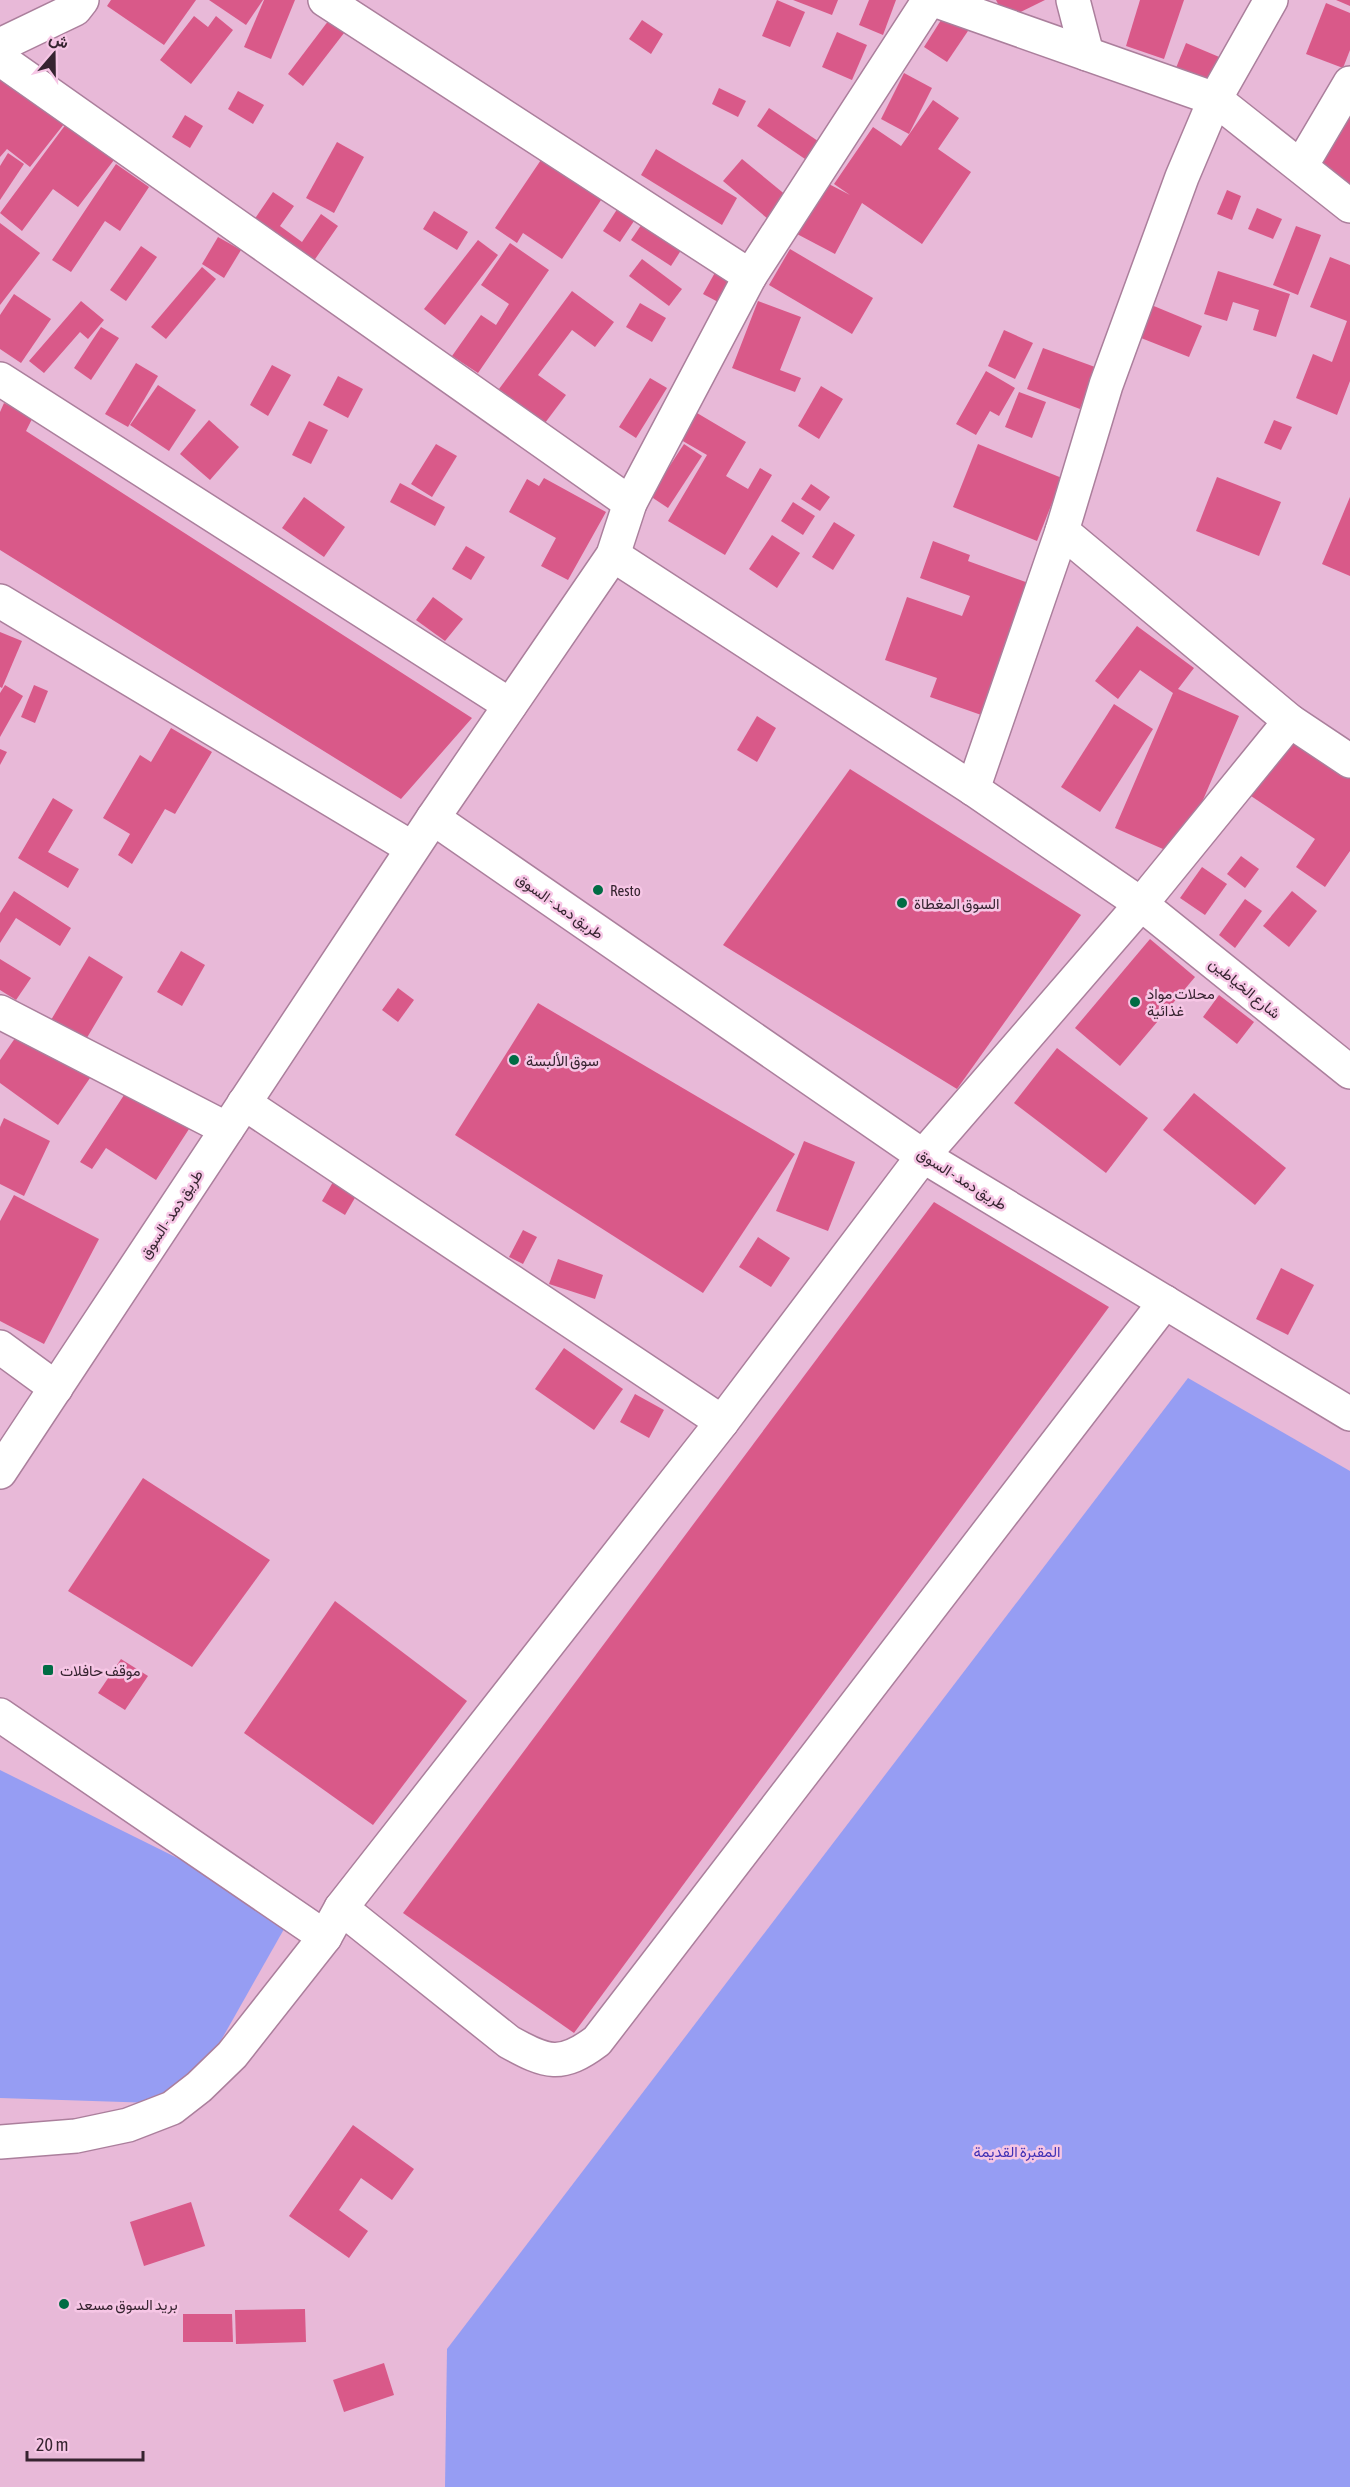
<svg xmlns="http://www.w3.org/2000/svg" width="1350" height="2487" viewBox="0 0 1350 2487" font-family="'Asap Condensed',Vazirmatn,sans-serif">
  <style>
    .green { fill: #969df3 }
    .building { fill: #d95989 }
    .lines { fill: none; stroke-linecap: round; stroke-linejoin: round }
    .street-casing { stroke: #ab7f9c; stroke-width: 36 }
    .secondary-casing { stroke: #ab7f9c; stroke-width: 36 }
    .street { stroke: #fff; stroke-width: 33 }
    .secondary { stroke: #fff; stroke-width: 33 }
    .poi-dot { fill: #006c44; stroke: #f6c6e5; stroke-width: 2 }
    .labels { text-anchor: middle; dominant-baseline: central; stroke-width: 5; stroke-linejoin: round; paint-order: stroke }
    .poi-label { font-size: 15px; fill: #362430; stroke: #f6c6e5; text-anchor: start }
    .street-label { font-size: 15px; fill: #362430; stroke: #f6c6e5 }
    .park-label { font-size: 15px; fill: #4131b5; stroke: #f6c6e5 }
  </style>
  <rect width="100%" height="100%" fill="#e8b9d8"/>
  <g class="green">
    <polygon points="1188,1378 1350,1471 1350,2487 445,2487 447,2349"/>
    <polygon points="0,1770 292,1915 185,2104 0,2098"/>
  </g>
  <g class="building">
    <polygon points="111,0 196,0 164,45 107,6"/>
    <polygon points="209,0 263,0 246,25"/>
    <polygon points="264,0 295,0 271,59 244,47"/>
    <polygon points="777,0 805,12 790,47 762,36"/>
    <polygon points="793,0 838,0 832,15"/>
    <polygon points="869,0 896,0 883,35 859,25"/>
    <polygon points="996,0 1045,0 1006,19"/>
    <polygon points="1140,0 1184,0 1164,59 1126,46"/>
    <polygon points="1336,0 1350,0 1350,6"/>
    <polygon points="1326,3 1350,13 1350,50 1343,68 1306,54"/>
    <polygon points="948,9 972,25 947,62 924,47"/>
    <polygon points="335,12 351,24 303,86 288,74"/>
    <polygon points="194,16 208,27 216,16 233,30 191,84 160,60"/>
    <polygon points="642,20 663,34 651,54 629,39"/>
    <polygon points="837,32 867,45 852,80 822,67"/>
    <polygon points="1186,43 1224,59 1214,83 1176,68"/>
    <polygon points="0,72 64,124 30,167 7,149 0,157"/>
    <polygon points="904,73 932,88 909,134 881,119"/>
    <polygon points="719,88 746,101 738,117 712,104"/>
    <polygon points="238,91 264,105 253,124 228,109"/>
    <polygon points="933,100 959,118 938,149 971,172 922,244 862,203 835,254 797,234 825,182 850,195 834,184 873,127 901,146"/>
    <polygon points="769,108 818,141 805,159 757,126"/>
    <polygon points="1342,114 1350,119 1350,185 1313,165"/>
    <polygon points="185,115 203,126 190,148 172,137"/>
    <polygon points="66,124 114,160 78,207 53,189 22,231 0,213"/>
    <polygon points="337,142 364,157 334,213 306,198"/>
    <polygon points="656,149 737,198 722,225 641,175"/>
    <polygon points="547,151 607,191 562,259 523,233 517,243 495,228"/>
    <polygon points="8,153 24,164 0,200 0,166"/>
    <polygon points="742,159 787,196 768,219 723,181"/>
    <polygon points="116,164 149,187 120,231 105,221 71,272 52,260"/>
    <polygon points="1227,190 1241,196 1232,220 1217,214"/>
    <polygon points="273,192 294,206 280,226 302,242 321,214 338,226 311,265 252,223"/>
    <polygon points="627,194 644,206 620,242 603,231"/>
    <polygon points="1257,208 1282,219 1273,239 1248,229"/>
    <polygon points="434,211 468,232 457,250 423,229"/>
    <polygon points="646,218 685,244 671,266 631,240"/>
    <polygon points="0,223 40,253 0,305"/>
    <polygon points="1296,226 1321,235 1298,295 1273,285"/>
    <polygon points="218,237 241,250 224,278 202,264"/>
    <polygon points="478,240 498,255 445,325 424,309"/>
    <polygon points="510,243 549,270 478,373 452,356 481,315 496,325 509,304 481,285"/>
    <polygon points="141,246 157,257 126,301 110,290"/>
    <polygon points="790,249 873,298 852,334 769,285"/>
    <polygon points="1330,257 1350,265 1350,381 1337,415 1296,398 1313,354 1332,362 1347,321 1310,307"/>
    <polygon points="642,259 682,289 669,306 629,276"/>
    <polygon points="202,267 216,279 166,339 151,327"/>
    <polygon points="717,269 734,279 720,303 703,294"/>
    <polygon points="1218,271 1290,294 1276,337 1253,330 1259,310 1233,302 1227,321 1204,314"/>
    <polygon points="572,291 614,322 595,347 572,330 538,375 566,395 545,423 499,389"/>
    <polygon points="14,294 51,319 21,363 0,349 0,315"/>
    <polygon points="81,301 104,320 88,339 80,332 44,373 29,361"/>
    <polygon points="758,301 801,317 780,370 801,378 795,392 732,368"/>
    <polygon points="640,303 666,318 652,342 626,327"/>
    <polygon points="1149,304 1202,326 1189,357 1136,336"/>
    <polygon points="101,327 119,338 91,380 74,368"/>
    <polygon points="1004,330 1033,343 1015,379 988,366"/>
    <polygon points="1043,348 1095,367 1080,409 1027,389"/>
    <polygon points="136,363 158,376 128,427 105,414"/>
    <polygon points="272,365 291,375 268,416 250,405"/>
    <polygon points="986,371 1015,388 999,416 990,411 976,435 956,424"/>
    <polygon points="338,376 363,389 348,418 323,405"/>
    <polygon points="650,378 667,388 636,438 619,427"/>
    <polygon points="158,385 196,410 169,451 130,425"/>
    <polygon points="821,386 843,399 819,439 798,426"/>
    <polygon points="1019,392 1046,402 1032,438 1005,427"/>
    <polygon points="4,403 33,417 26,431 472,718 401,799 0,550 0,412"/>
    <polygon points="697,413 746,442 726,476 748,489 760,468 772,475 725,555 668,521 707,455 681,440"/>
    <polygon points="209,420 239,447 210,480 180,454"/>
    <polygon points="1274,420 1292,427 1281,450 1264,443"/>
    <polygon points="309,421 328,430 311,464 292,455"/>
    <polygon points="436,444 457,456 432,497 411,484"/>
    <polygon points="684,444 702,456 668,508 650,496"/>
    <polygon points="978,444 1062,478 1037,541 953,507"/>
    <polygon points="1217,477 1281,502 1259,556 1196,531"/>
    <polygon points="544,478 606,512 568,580 541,566 556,538 509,512 527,479 539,486"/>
    <polygon points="400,483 445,507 435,526 390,502"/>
    <polygon points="811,484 830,497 820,511 801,499"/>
    <polygon points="304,497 345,527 324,557 282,528"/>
    <polygon points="1350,497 1350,576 1322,564"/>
    <polygon points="793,502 815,516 803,535 781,521"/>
    <polygon points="834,522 855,535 833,570 812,557"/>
    <polygon points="772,535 800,553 777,588 749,569"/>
    <polygon points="933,541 970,555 968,561 1034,585 987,717 930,697 937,678 885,660 907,597 962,616 970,596 920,578"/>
    <polygon points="466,546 485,557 471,580 452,569"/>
    <polygon points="433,597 463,619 445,641 416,620"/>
    <polygon points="1137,626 1194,668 1178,689 1239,716 1179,856 1115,828 1173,693 1140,670 1118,699 1095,681"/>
    <polygon points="0,632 22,641 2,688 0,687"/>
    <polygon points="5,685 23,696 0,737 0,693"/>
    <polygon points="34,685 48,691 35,723 21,717"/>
    <polygon points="1114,704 1153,729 1100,812 1061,787"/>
    <polygon points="757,716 776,728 757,762 737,750"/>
    <polygon points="171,728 212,752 175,814 165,809 132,864 118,855 130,834 103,818 140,755 151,762"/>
    <polygon points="1290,739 1350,779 1350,851 1325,887 1296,867 1315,839 1251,796"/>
    <polygon points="0,749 7,752 0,765"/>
    <polygon points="850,769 1081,915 957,1089 723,945"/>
    <polygon points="53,798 73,810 48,852 79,869 68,888 18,858"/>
    <polygon points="1241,856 1259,869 1245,888 1227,874"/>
    <polygon points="1202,867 1227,884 1205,915 1180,898"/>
    <polygon points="14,891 71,928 60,946 16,918 0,943 0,913"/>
    <polygon points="1292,891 1317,911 1289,947 1263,926"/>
    <polygon points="1245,899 1262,911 1235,948 1219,935"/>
    <polygon points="1150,939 1195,977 1120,1066 1075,1028"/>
    <polygon points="181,951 205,965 182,1006 157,992"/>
    <polygon points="89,956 123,977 85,1041 51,1020"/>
    <polygon points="0,959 31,978 16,1000 0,990"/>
    <polygon points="398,988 414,1000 398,1022 382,1010"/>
    <polygon points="1219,995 1254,1022 1237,1044 1203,1017"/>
    <polygon points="538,1003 795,1154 703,1293 455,1135"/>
    <polygon points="22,1028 92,1075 58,1125 0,1083 0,1060"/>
    <polygon points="1057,1048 1148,1118 1106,1173 1014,1103"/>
    <polygon points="128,1089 189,1129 156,1180 106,1148 92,1169 80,1162"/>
    <polygon points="1194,1093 1286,1168 1255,1205 1163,1130"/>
    <polygon points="4,1118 50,1141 24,1196 0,1184 0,1127"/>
    <polygon points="804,1141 855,1162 828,1231 776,1211"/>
    <polygon points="333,1182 356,1196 345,1215 322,1201"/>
    <polygon points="14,1195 99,1239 44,1344 0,1321 0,1221"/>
    <polygon points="934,1202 1109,1307 574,2033 403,1913"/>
    <polygon points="523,1230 537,1237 523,1264 509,1257"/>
    <polygon points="758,1237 790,1258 771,1287 739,1267"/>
    <polygon points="558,1259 603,1275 595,1299 549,1284"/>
    <polygon points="1281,1268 1314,1285 1288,1335 1256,1319"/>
    <polygon points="564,1348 623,1389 594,1430 535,1389"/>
    <polygon points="635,1394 664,1410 649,1438 620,1422"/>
    <polygon points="143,1478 270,1560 192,1667 68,1591"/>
    <polygon points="335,1601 467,1701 373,1825 244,1733"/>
    <polygon points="121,1659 148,1676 125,1710 98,1693"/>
    <polygon points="353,2125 414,2169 392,2200 361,2178 339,2210 368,2231 349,2258 289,2216"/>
    <polygon points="191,2202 205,2246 144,2266 130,2222"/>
    <polygon points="305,2309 306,2342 236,2344 235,2310"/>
    <polygon points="183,2314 232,2314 233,2342 183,2342"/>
    <polygon points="384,2363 394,2395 344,2412 333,2380"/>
  </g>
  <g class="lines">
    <g class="street-casing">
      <g id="street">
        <polyline points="325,0 750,276"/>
        <polyline points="934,0 1215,99 1350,206"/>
        <polyline points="1073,0 1087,54"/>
        <polyline points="0,59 630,503"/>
        <polyline points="1301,166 1350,83"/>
        <polyline points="0,379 510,705"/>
        <polyline points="1062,531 1290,721 1350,761"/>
        <polyline points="613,555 973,789 1141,904 1350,1072"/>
        <polyline points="0,601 412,848"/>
        <polyline points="973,789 1062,531 1106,385 1182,177 1215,99 1271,0"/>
        <polyline points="433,818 613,555 630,503 750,276 929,0"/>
        <polyline points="0,1012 227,1129"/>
        <polyline points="244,1103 722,1422 923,1156 1141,904 1290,721"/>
        <polyline points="0,1347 56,1388"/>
        <polyline points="0,1715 325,1937"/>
        <path d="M341,1908L509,2042C547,2063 561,2068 597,2041L1165,1302"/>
        <polyline points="0,2142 76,2136 128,2125 172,2108 199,2087 232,2055 325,1937 341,1908 722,1422"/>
      </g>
    </g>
    <g class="secondary-casing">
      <g id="secondary">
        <polyline points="0,45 75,9 82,0"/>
        <polyline points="0,1472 433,818 923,1156 1350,1414"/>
      </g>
    </g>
    <use href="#street" class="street"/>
    <use href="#secondary" class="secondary"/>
  </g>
  <g class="poi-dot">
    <circle cx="598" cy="890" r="6"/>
    <circle cx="902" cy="903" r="6"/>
    <circle cx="1135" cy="1002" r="6"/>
    <circle cx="514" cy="1060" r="6"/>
    <rect x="42" y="1664" width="12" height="12" rx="3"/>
    <circle cx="64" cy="2304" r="6"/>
  </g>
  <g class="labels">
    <g class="poi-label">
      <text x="610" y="890">Resto</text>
      <text x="914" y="903">السوق المغطاة</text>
      <text x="1147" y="993">محلات مواد<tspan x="1147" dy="17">غذائية</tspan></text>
      <text x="526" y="1060">سوق الألبسة</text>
      <text x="60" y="1670">موقف حافلات</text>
      <text x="76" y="2304">بريد السوق مسعد</text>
    </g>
    <g class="street-label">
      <text transform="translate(560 906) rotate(35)">طريق دمد - السوق</text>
      <text transform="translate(1245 988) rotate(39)">شارع الخياطين</text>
      <text transform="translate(962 1179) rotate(32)">طريق دمد - السوق</text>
      <text transform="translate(171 1214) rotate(-57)">طريق دمد - السوق</text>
    </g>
    <g class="park-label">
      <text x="1017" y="2151">المقبرة القديمة</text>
    </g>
  </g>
  <g transform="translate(54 54) rotate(20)" stroke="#f6c6e5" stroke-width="4.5" paint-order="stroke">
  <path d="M0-4.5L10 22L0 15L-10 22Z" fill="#362430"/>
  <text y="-9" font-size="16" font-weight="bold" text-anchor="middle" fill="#362430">ش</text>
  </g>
  <path d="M27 2451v9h116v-9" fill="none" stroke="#362430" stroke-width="3"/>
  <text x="36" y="2451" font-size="18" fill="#362430" stroke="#f6c6e5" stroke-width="4.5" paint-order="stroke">20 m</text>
</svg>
